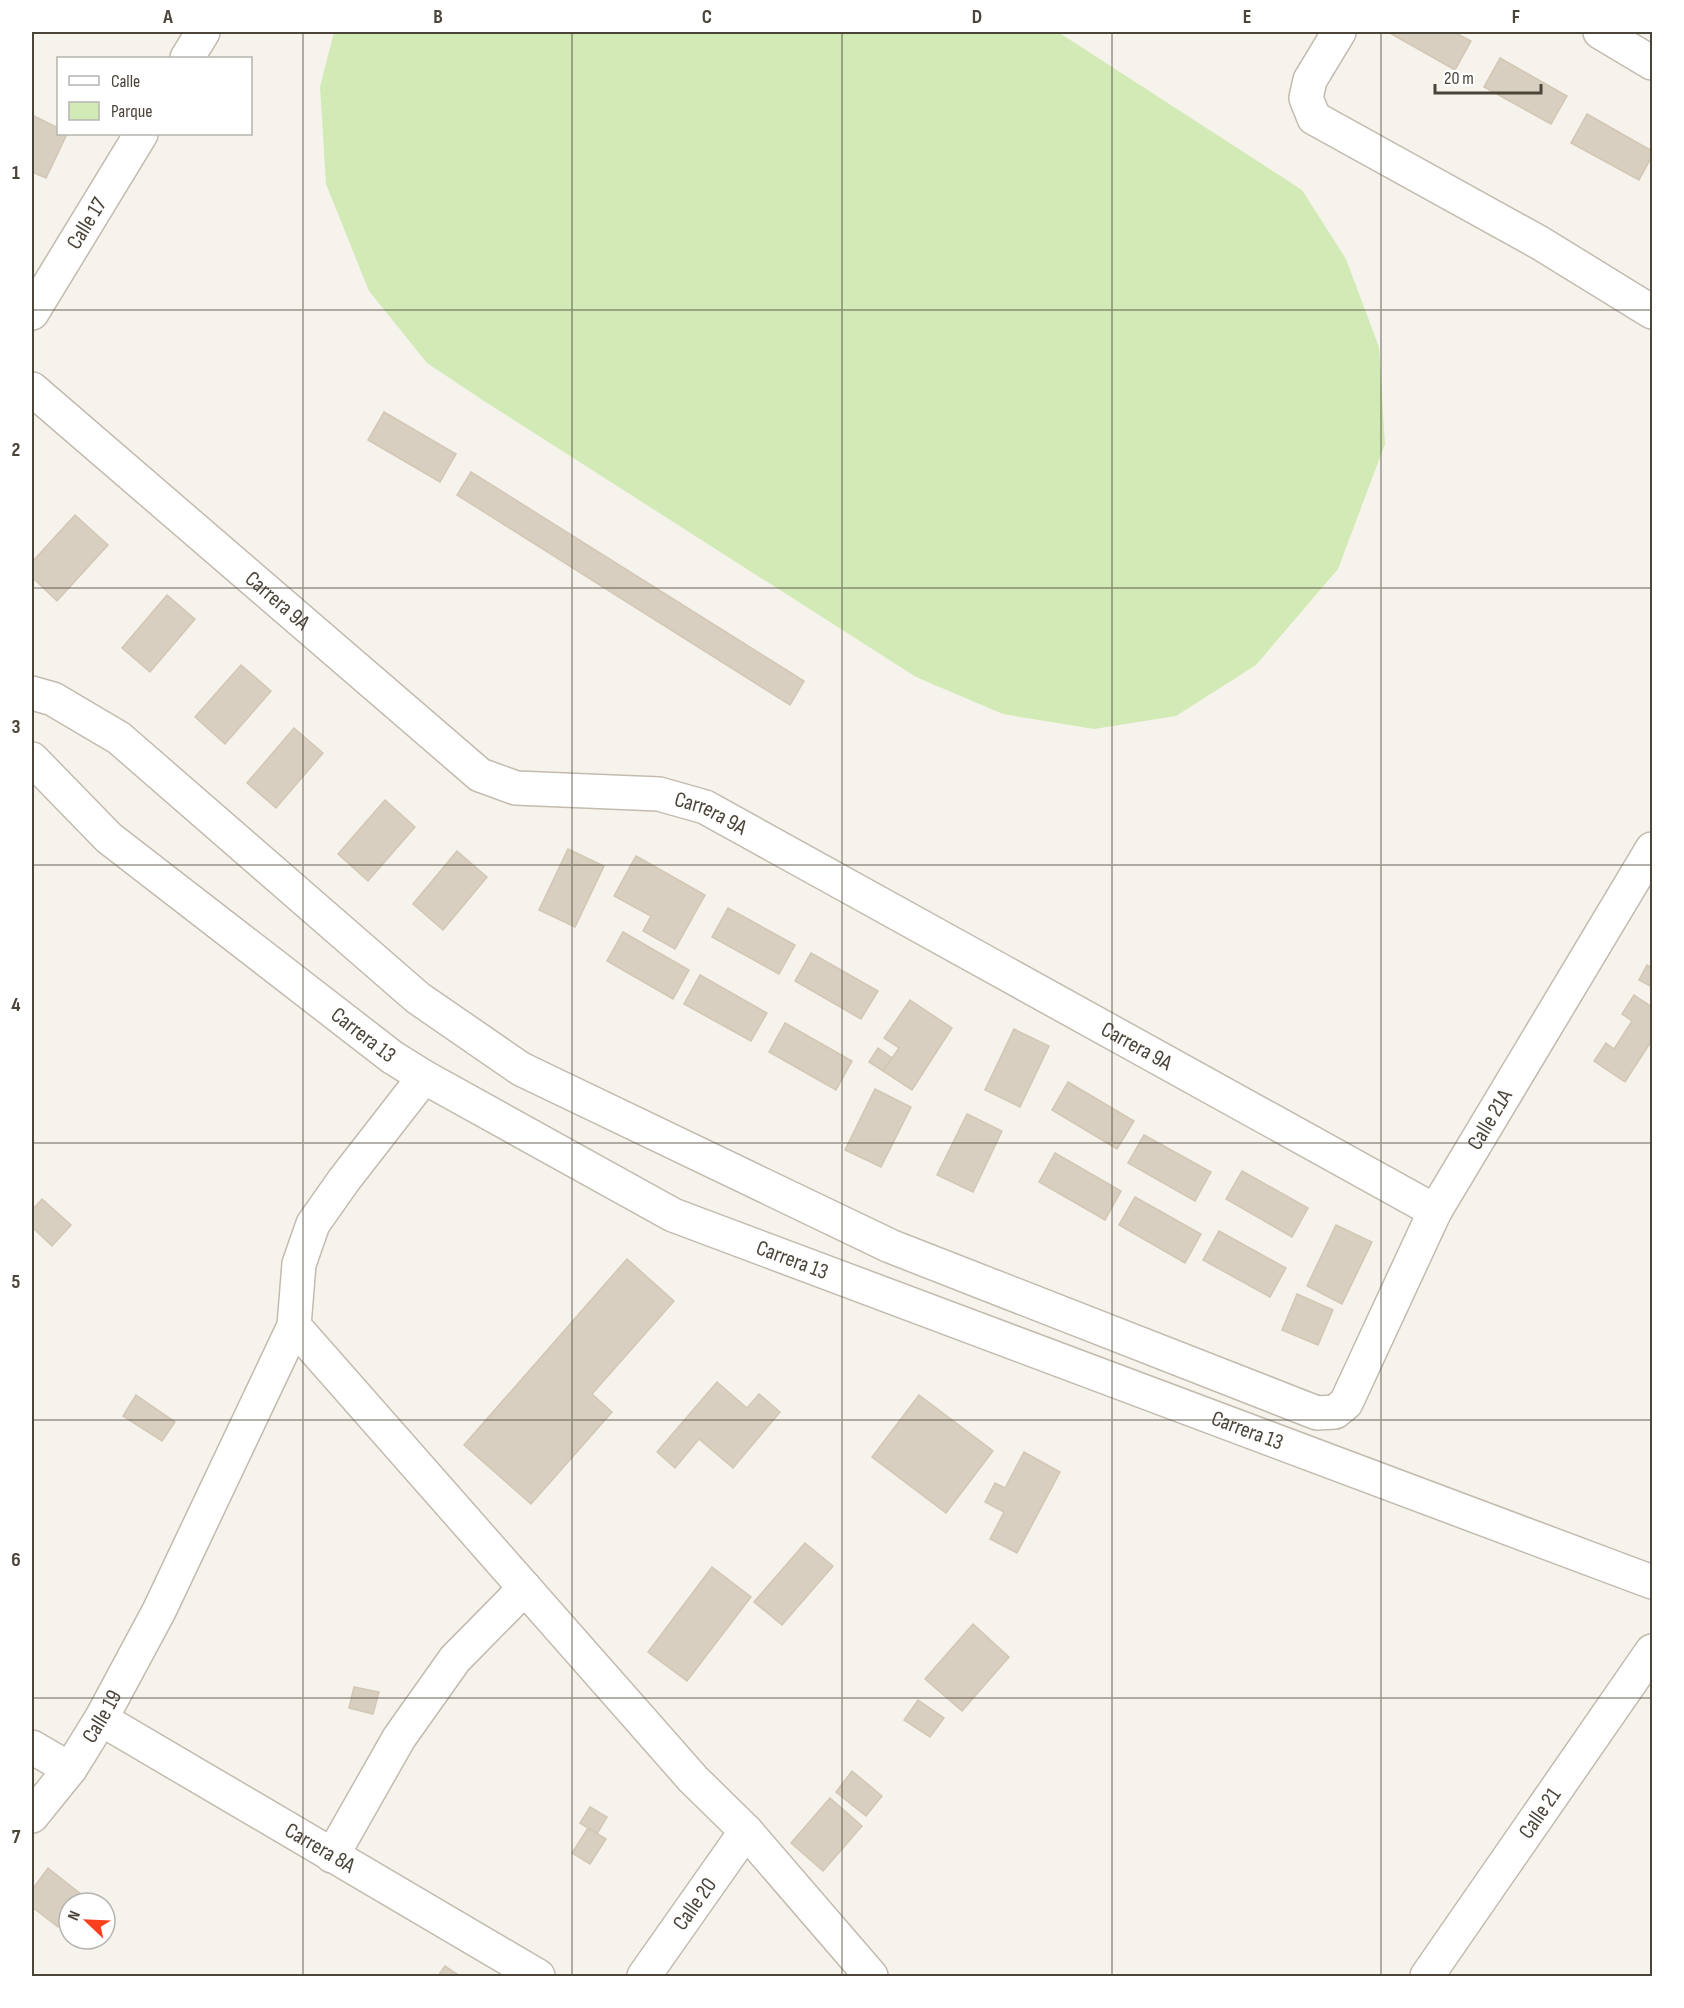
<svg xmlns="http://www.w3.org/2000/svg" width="1684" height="2008" viewBox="0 0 1684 2008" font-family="'Sofia Sans Condensed',sans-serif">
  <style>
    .green { fill: #d2eab5 }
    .building { fill: #d8cfc1; stroke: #d3c7b4; stroke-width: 1.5 }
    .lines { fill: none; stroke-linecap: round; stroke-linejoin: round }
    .minor-casing { stroke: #c2bbae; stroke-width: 36 }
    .tertiary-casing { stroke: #c2bbae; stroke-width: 36 }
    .minor { stroke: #fff; stroke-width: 33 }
    .tertiary { stroke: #fff; stroke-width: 33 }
    .grid { fill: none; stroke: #4b4439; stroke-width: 1.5; stroke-opacity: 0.55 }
    .labels { text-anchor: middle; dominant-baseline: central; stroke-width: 4.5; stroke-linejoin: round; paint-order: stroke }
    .street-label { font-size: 22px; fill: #4b4439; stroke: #fff }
    .neatline { fill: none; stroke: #4b4439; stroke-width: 2 }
    .grid-label { font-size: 20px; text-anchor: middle; font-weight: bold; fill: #4b4439 }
  </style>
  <rect width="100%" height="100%" fill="#f6f3ec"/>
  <polygon class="green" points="334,32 1058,32 1302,190 1346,259 1379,347 1385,444 1338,569 1256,665 1176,716 1094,729 1003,714 916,677 484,401 427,363 369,291 326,184 320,87"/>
  <g class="building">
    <polygon points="1388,32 1454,32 1471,41 1455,70"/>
    <polygon points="1500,58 1567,96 1551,124 1484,87"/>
    <polygon points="1587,114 1652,151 1652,156 1639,180 1571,143"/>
    <polygon points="32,115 58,128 58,134 67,134 46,178 32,172"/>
    <polygon points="384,412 456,454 440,482 368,440"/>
    <polygon points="471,472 804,681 790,705 457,495"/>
    <polygon points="75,515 108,545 57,601 32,577 32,562"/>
    <polygon points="167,595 195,619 150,672 122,648"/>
    <polygon points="241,665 271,691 225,744 195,717"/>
    <polygon points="294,728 323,753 276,808 247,783"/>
    <polygon points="385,800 415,827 368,881 338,854"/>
    <polygon points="568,849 604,866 575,927 539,910"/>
    <polygon points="457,851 487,877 443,930 413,904"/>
    <polygon points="636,856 705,895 675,949 643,931 651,916 614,896"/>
    <polygon points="728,908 795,945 779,974 712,937"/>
    <polygon points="623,932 689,970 673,999 607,961"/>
    <polygon points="811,953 878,991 861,1019 795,981"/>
    <polygon points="1647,965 1652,968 1652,987 1639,980"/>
    <polygon points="700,975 767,1013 751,1041 684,1004"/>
    <polygon points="1634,995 1652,1007 1652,1040 1625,1082 1594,1061 1606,1043 1614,1049 1632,1021 1622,1014"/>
    <polygon points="910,1000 952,1028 912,1090 883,1071 899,1048 884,1038"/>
    <polygon points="785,1023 852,1061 836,1090 769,1052"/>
    <polygon points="1014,1029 1049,1046 1020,1107 985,1090"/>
    <polygon points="878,1048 892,1058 883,1071 869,1062"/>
    <polygon points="1068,1082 1134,1121 1117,1149 1052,1110"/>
    <polygon points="875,1089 911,1107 881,1167 845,1150"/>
    <polygon points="967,1114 1002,1131 973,1192 937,1175"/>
    <polygon points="1144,1135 1211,1172 1195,1201 1128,1163"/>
    <polygon points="1055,1153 1121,1191 1105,1220 1039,1182"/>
    <polygon points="1242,1171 1308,1208 1292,1237 1226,1199"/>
    <polygon points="1135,1197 1201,1234 1185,1263 1119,1225"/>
    <polygon points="42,1199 71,1225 52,1246 32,1227 32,1210"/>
    <polygon points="1336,1225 1372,1242 1342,1304 1307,1286"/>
    <polygon points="1219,1231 1286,1268 1270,1297 1203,1260"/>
    <polygon points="627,1259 674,1301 592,1394 612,1412 531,1504 464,1445"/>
    <polygon points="1297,1294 1333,1310 1318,1345 1282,1330"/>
    <polygon points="717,1382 747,1408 759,1394 780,1412 733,1468 699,1439 675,1468 657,1452"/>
    <polygon points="136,1395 175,1422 162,1441 123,1416"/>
    <polygon points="919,1395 993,1451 946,1513 872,1457"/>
    <polygon points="1024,1452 1060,1472 1017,1553 990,1539 1004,1512 985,1502 995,1483 1005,1488"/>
    <polygon points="805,1543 833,1566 782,1625 754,1602"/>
    <polygon points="712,1567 751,1597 687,1681 648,1652"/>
    <polygon points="973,1624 1009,1657 962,1711 925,1679"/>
    <polygon points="354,1687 379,1692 373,1714 349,1708"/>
    <polygon points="918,1700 944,1718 930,1737 904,1720"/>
    <polygon points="852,1771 882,1796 866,1816 836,1792"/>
    <polygon points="830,1798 862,1826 823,1871 791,1843"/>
    <polygon points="590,1807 607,1817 597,1834 580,1823"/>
    <polygon points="588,1828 606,1839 590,1864 572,1853"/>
    <polygon points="48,1868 82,1895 76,1903 69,1903 69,1912 58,1927 32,1907 32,1890"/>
    <polygon points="445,1966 460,1976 438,1976"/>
  </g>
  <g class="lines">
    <g class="minor-casing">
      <g id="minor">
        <polyline points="1339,32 1310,80 1306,98 1314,118 1540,243 1652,312"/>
        <polyline points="1600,32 1652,63"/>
        <path id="s1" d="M32,389L480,775L516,788L659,794L705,807L1435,1211"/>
        <path id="s2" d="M32,693L53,699L119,738L418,998L521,1069L890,1246L1317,1413L1335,1412L1346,1403L1435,1211L1652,849"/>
        <polyline points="294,1326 693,1779 746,1831 871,1976"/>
        <path id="s3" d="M101,1719L538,1976"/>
        <polyline points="32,1747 70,1769"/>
        <path id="s4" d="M32,1816L70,1769L101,1719L159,1611L294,1326L299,1264L313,1224L344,1180L424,1077"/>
        <polyline points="332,1856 399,1738 455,1659 525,1588"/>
        <path id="s5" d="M644,1976L746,1831"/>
        <path id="s6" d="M1427,1976L1652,1651"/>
      </g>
    </g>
    <g class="tertiary-casing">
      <g id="tertiary">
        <polyline points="187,58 203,32"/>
        <path id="s7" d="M32,313L141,134"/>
        <path id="s8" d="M32,759L109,838L392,1057L424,1077L673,1215L1652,1582"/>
      </g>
    </g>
    <use href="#minor" class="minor"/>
    <use href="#tertiary" class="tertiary"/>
  </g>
  <path class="grid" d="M303,32V1976M572,32V1976M842,32V1976M1112,32V1976M1381,32V1976M32,310H1652M32,588H1652M32,865H1652M32,1143H1652M32,1420H1652M32,1698H1652"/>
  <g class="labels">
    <g class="street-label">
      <text stroke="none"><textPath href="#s7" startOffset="105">Calle 17</textPath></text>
      <text stroke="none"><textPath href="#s1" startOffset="324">Carrera 9A</textPath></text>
      <text stroke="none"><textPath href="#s1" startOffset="828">Carrera 9A</textPath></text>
      <text stroke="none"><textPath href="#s8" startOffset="432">Carrera 13</textPath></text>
      <text stroke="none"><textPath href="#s1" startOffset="1314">Carrera 9A</textPath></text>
      <text stroke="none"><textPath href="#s2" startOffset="1838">Calle 21A</textPath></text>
      <text stroke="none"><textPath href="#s8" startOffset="918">Carrera 13</textPath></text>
      <text stroke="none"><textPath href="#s8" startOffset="1404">Carrera 13</textPath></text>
      <text stroke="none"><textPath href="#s4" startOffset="122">Calle 19</textPath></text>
      <text stroke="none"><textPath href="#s6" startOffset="198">Calle 21</textPath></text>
      <text stroke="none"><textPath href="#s3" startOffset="254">Carrera 8A</textPath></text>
      <text stroke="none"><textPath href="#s5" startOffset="88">Calle 20</textPath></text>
    </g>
  </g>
  <rect width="1684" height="2008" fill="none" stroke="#ffffff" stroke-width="66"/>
  <rect x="57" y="57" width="195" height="78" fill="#ffffff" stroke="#b7b4b0" stroke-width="1.5"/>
  <rect x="69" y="76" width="30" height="9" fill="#ffffff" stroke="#b7b4b0" stroke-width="1.5"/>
  <text x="111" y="87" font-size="18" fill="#4b4439">Calle</text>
  <rect x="69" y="102" width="30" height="18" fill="#d2eab5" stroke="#b7b4b0" stroke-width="1.5"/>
  <text x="111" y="117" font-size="18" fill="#4b4439">Parque</text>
  <g transform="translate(87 1921) rotate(293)"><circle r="28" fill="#ffffff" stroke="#b7b4b0" stroke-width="1.5"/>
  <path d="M0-4.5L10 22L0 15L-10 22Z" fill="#fc3f1d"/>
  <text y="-9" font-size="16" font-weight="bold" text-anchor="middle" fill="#4b4439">N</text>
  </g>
  <path d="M1435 84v9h106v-9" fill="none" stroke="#4b4439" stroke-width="3"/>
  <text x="1444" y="84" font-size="18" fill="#4b4439" stroke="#ffffff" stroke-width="4.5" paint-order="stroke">20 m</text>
  <rect x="33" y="33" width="1618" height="1942" class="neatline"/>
  <g class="grid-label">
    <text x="168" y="23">A</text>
    <text x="438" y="23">B</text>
    <text x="707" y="23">C</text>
    <text x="977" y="23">D</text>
    <text x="1247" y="23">E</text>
    <text x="1516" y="23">F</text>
    <text x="16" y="179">1</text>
    <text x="16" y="456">2</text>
    <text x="16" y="733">3</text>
    <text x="16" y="1011">4</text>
    <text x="16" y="1288">5</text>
    <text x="16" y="1566">6</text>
    <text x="16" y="1843">7</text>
  </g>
</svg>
